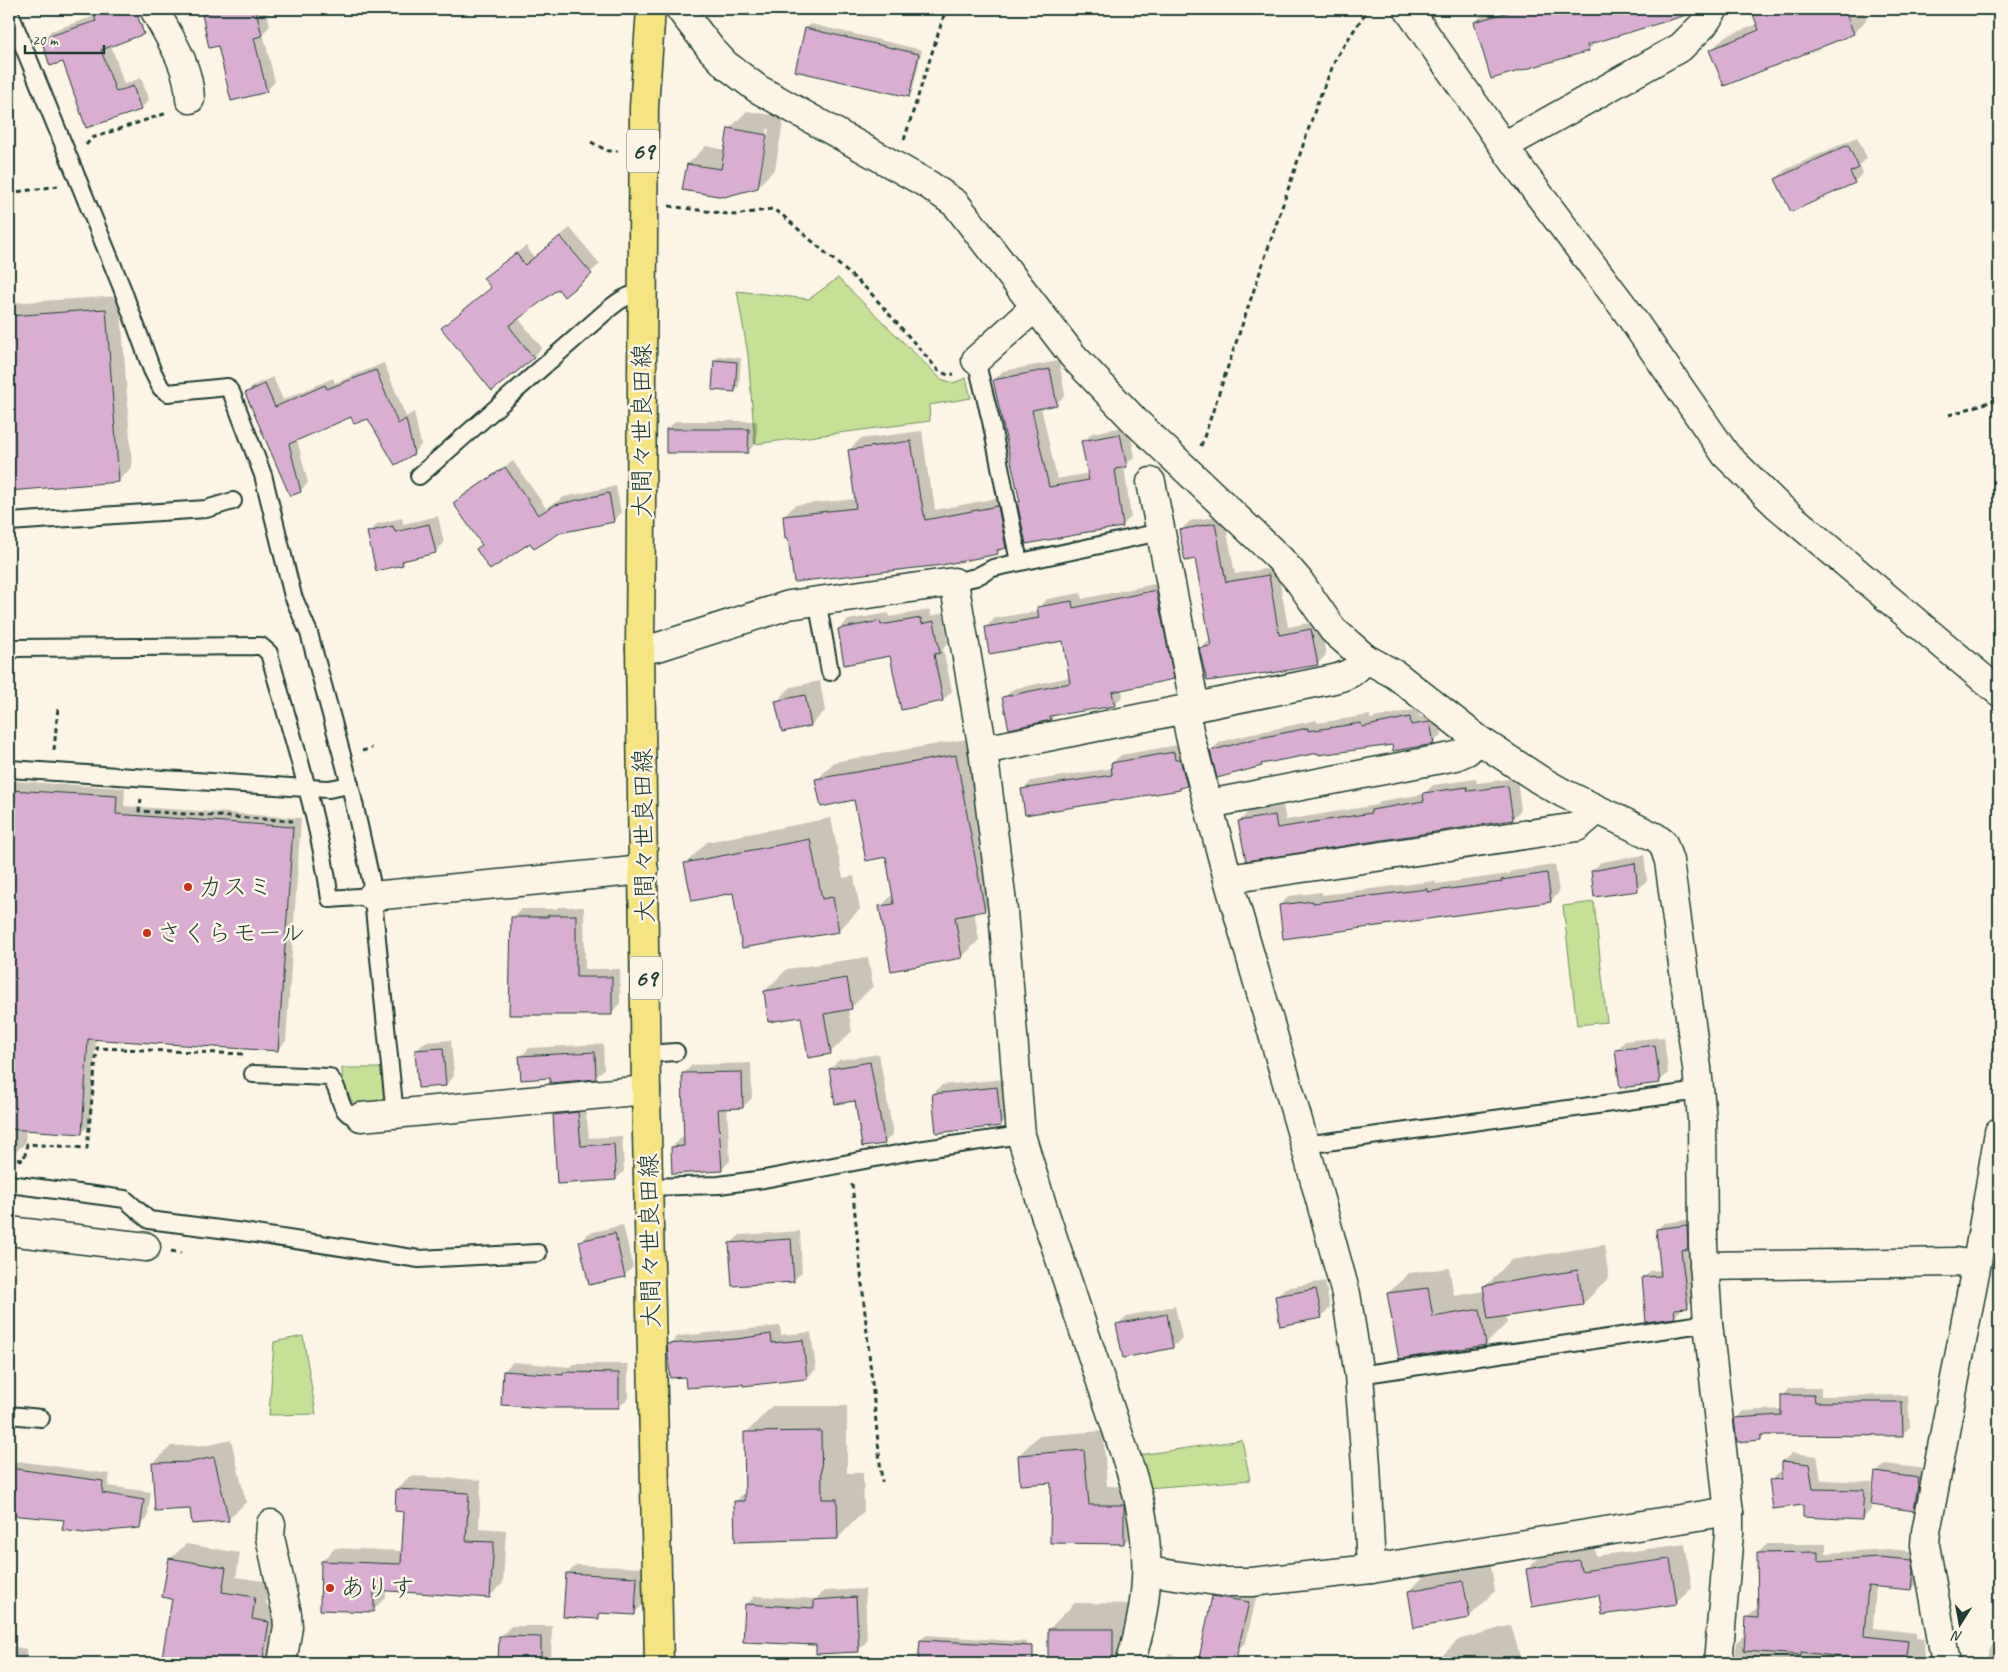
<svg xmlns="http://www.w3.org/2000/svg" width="2008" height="1672" viewBox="0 0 2008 1672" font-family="Caveat,'Klee One',sans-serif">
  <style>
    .green { fill: #c6e097; stroke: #728e66 }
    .shadow { fill: #0003; fill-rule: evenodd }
    .building { fill: #daaed2; stroke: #1f3d34 }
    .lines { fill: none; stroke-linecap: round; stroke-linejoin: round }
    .service-casing { stroke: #1f3d34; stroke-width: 20 }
    .minor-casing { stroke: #1f3d34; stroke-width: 31 }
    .tertiary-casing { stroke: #1f3d34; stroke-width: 31 }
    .primary-casing { stroke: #1f3d34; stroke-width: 31 }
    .path { stroke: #1f3d34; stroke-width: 3; stroke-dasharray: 5 4; stroke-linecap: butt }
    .service { stroke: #fcf5e5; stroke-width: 16 }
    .minor { stroke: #fcf5e5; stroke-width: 28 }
    .tertiary { stroke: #fcf5e5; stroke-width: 28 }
    .primary { stroke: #f6e381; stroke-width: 28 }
    .poi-dot { fill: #c8321e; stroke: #fcf5e5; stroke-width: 2 }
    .labels { text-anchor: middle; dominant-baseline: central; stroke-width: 5; stroke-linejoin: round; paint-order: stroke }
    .shield { fill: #fcf5e5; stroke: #617469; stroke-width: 1 }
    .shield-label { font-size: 24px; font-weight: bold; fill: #1f3d34 }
    .street-label { font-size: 25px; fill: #1f3d34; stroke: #fcf5e5 }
    .poi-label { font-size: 25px; fill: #1f3d34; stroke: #fcf5e5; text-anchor: start }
  </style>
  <rect width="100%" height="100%" fill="#fcf5e5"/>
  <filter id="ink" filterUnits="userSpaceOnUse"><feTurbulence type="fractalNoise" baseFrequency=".02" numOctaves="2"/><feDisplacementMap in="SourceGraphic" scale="10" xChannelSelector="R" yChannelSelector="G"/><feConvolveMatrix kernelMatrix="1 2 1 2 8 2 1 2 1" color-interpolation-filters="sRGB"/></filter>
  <g filter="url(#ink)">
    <g class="green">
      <polygon points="838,278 941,379 953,383 966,378 971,398 929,405 930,421 755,444 748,355 737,291 809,299"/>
      <polygon points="1594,902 1607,1022 1577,1025 1563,906"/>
      <path d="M342,1068H382L387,1104L357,1106C346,1096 342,1083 342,1068Z"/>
      <polygon points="303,1336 316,1414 269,1415 274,1342"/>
      <polygon points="1242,1440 1250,1480 1147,1488 1139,1455"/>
    </g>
    <g class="shadow">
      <polygon points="99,9 134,9 143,27 134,36 111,45 124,84 141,78 149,100 140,109 64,60 42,40 51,31 95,16 94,13"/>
      <polygon points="202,9 266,9 270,26 263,33 275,82 266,91 219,44 210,46"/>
      <polygon points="1500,9 1681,9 1598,41 1588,50 1475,22 1484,13"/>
      <polygon points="1752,9 1863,9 1867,19 1854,33 1725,85 1711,51 1724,37 1758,24"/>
      <polygon points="811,24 922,50 912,92 908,96 797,70 806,28"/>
      <path d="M747,111L784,117L775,169L757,187L688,164L706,146L725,150L729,129ZM767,129H769L761,175H759Z"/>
      <polygon points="1857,137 1867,158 1859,165 1863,173 1854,182 1776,179 1785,170"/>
      <polygon points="570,228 600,264 564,295 558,288 518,318 542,348 533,357 443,328 492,287 485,278 494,269 526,246 534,257"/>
      <polygon points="120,296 132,467 118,481 9,490 9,303"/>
      <polygon points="719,356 741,358 739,387 735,391 715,360"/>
      <polygon points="1059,361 1065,395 1056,404 1041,407 1057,479 1089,473 1083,442 1092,433 1129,426 1135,457 1124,466 1131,517 1122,526 1019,503 1021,500 994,380 1003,371"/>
      <polygon points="384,363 406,417 414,412 421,445 413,453 368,417 352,415 297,440 308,483 300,491 246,393 254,385 273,377 283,400 333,378 335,383"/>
      <polygon points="676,421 757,421 757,443 748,451 667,429"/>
      <polygon points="922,431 930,488 932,488 935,510 1008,496 1016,536 1005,547 997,553 789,536 784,516 795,505 856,499 849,450 860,439"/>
      <polygon points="513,461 546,508 564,497 616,486 621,513 614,521 560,532 530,541 477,549 483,544 455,503 463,495"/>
      <polygon points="1224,515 1235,574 1277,567 1288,627 1320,621 1326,655 1317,664 1201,648 1211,639 1196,558 1181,530 1190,521"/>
      <polygon points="438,516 444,543 435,552 408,558 402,564 368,533 377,524 402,518 403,524"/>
      <polygon points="1164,582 1182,669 1173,678 1122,689 1123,696 1114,705 1056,714 1051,719 1004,698 1013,689 1070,677 1064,640 986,627 995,618 1039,611 1038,608 1047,599 1081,593 1082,599"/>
      <polygon points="930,610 931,616 943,613 948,643 943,649 952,691 943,700 891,655 839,629 848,620 889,613 889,617"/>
      <polygon points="820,681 825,711 811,725 777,701 791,687"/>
      <polygon points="1418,709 1420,717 1438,714 1442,734 1434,742 1393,743 1319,751 1265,761 1261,765 1211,751 1220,742 1260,732 1317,720 1317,723 1370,715 1370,719"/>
      <polygon points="973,738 1002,893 984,910 974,912 979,940 962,957 880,907 894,893 887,856 855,799 817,780 834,762"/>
      <polygon points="1183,744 1195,776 1180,789 1023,790 1031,781 1113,768 1112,763 1121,755"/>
      <polygon points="1517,778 1521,810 1512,819 1247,859 1240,821 1248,812 1283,806 1286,820 1377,805 1381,801 1424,794 1433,785 1476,779 1477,783"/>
      <polygon points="9,781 125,788 124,806 301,818 286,1041 278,1050 96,1038 90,1124 81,1133 26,1129 25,1143 16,1152 9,1152"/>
      <polygon points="831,818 843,878 854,876 860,909 838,931 734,892 686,863 707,842"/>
      <polygon points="1644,855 1647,881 1638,889 1592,871 1601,862"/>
      <polygon points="1555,865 1559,892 1551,901 1284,938 1280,905 1289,896 1322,892 1322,895 1435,881 1436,884 1509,874 1512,871"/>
      <polygon points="558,907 584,907 585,969 620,969 620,1004 611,1013 512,918 521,909 556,909"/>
      <polygon points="868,957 873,986 851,1008 848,1009 852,1031 830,1053 802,1016 765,991 787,969"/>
      <polygon points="1664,1037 1668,1073 1659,1082 1617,1050 1625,1041"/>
      <polygon points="451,1040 454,1076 446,1085 416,1051 425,1042"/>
      <polygon points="603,1044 604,1069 595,1078 551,1077 521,1057 529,1048"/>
      <polygon points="879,1054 893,1134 885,1142 856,1100 830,1069 839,1060"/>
      <polygon points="751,1063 752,1098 743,1107 727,1107 730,1161 721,1170 672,1147 681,1138 685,1138 683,1074 692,1065"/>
      <polygon points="1005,1079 1009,1116 1000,1125 933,1094 942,1085"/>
      <polygon points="585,1105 589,1138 622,1136 624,1171 616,1179 558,1183 554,1115 562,1107"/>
      <polygon points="1693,1219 1694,1242 1688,1247 1693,1300 1687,1307 1680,1307 1681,1310 1674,1317 1644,1278 1650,1271 1662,1270 1657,1229 1664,1223"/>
      <polygon points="623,1225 633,1267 624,1276 581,1241 589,1233"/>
      <polygon points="800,1231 802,1272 793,1281 731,1243 740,1235"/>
      <polygon points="1604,1245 1609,1278 1583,1304 1505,1316 1507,1323 1486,1344 1400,1358 1388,1293 1409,1273 1449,1268 1454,1296 1485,1291 1485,1287 1511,1260"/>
      <polygon points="1325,1281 1330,1308 1321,1317 1276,1297 1285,1288"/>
      <polygon points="1175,1306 1182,1338 1173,1347 1124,1356 1118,1324 1127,1316"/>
      <polygon points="780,1326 781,1335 811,1332 816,1369 807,1378 744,1382 686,1376 669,1345 678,1336"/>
      <polygon points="513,1362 571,1367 573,1364 628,1364 628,1398 619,1407 502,1404 504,1371"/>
      <polygon points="1789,1388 1821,1388 1821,1396 1908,1395 1910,1427 1902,1434 1766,1434 1760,1439 1736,1419 1743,1411 1782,1409 1782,1396"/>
      <polygon points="772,1406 847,1406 847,1473 863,1473 864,1511 838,1538 735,1502 746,1491 746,1433"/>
      <polygon points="1103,1431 1107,1486 1142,1487 1143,1524 1124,1543 1019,1455 1038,1436"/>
      <polygon points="231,1440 246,1502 228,1520 192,1508 153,1464 171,1446 210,1445"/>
      <polygon points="1792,1453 1817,1456 1821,1480 1872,1482 1871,1497 1873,1497 1876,1473 1885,1464 1927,1469 1922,1501 1914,1509 1871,1504 1871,1510 1862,1519 1804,1503 1771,1481 1779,1472 1783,1471 1783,1461"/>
      <polygon points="18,1461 110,1474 108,1486 151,1492 147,1519 139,1527 9,1514 11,1468"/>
      <polygon points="410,1476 481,1480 479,1528 506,1530 503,1583 490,1596 386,1590 386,1597 373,1610 322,1561 335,1548 403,1551 406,1511 397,1489"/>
      <polygon points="186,1544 240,1553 236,1577 269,1582 266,1604 284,1607 275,1663 162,1663 173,1598 170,1559"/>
      <polygon points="1685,1544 1692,1588 1676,1603 1600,1594 1527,1570 1542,1554 1594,1545 1596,1556"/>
      <polygon points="1767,1544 1826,1544 1826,1553 1888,1549 1920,1552 1921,1580 1912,1589 1876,1586 1873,1628 1916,1633 1916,1638 1925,1639 1923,1663 1734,1663 1737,1642 1746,1633 1747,1618 1756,1609 1759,1609 1758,1553"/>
      <polygon points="1489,1555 1495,1591 1469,1617 1409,1591 1436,1565"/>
      <polygon points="576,1565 645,1568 643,1605 634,1613 604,1612 598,1617 567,1574"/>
      <polygon points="1222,1588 1257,1594 1246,1642 1237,1650 1213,1597"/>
      <polygon points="865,1589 867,1641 859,1650 817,1644 746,1605 755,1596 816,1599 824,1591"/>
      <polygon points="1075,1603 1139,1604 1139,1635 1113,1662 1049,1629"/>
      <polygon points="1511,1625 1522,1663 1435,1663 1458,1640"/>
      <polygon points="511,1626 552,1626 551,1663 500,1663 500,1637"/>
      <polygon points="926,1635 1027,1642 1026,1663 919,1663 921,1640"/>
      <polygon points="1999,1640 1999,1663 1989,1663 1987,1650 1995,1641"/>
      <polygon points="9,1646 27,1649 24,1663 9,1663"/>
      <polygon points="1169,1654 1208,1663 1160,1663"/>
    </g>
    <g class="building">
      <polygon points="104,9 135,9 144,34 101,50 116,92 133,86 141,110 86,128 63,62 50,66 41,39 96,21 93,13"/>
      <polygon points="225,9 256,9 262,36 254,38 267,92 231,101 218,46 209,48 202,14"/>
      <polygon points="1519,9 1689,9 1690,14 1587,45 1589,51 1491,79 1474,22"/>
      <polygon points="1751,9 1844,9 1854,34 1724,86 1709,50 1759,30"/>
      <polygon points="805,28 919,54 909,97 795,71"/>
      <polygon points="728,128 767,135 758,188 724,197 682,190 687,164 721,169"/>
      <polygon points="1848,145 1859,168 1850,172 1855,183 1791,212 1775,179"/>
      <polygon points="560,236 592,274 564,297 558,289 509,326 534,358 492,391 441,328 491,288 483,278 516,253 525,265"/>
      <polygon points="106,309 119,482 9,491 9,316"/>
      <polygon points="714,360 737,362 735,392 712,390"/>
      <polygon points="1050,369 1057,405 1032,410 1049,487 1089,480 1081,441 1120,434 1127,467 1115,469 1123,527 1081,533 1081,534 1026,544 1017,502 1020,502 993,380"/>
      <polygon points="376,370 398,424 406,419 414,454 395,465 368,419 354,424 351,417 289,444 301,492 290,496 245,393 265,384 275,407 325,385 327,389"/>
      <polygon points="666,429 749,429 748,453 666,453"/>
      <polygon points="911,441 920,498 921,498 925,520 998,506 1006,548 997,550 998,554 942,565 794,582 788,538 785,538 783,516 856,508 848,450"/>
      <polygon points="505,467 538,515 555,505 609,493 614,522 560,533 534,549 530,543 490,570 476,549 482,545 453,503"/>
      <polygon points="1215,523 1226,582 1269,575 1279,635 1311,629 1318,665 1266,674 1266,673 1207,681 1199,648 1211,646 1195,559 1185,561 1179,530"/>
      <polygon points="429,524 436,553 402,561 403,565 376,571 367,532 393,526 395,532"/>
      <polygon points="1156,590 1174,679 1112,692 1115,706 1050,716 1051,720 1009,729 1002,697 1070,683 1063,641 989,654 985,627 1039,618 1037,607 1072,601 1073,608"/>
      <polygon points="921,618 922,624 934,621 940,653 934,654 943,701 901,710 890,656 844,665 838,629 880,621 881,625"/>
      <polygon points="805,695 811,726 782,732 775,701"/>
      <polygon points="1410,717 1411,725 1430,722 1434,744 1393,751 1392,745 1319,755 1318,753 1261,764 1262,766 1217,778 1210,751 1250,740 1308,728 1308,731 1361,723 1362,727"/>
      <polygon points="1174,752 1175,760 1180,759 1187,786 1180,788 1180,790 1025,815 1021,789 1112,775 1111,763"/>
      <polygon points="956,755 985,911 955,917 962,958 891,971 879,906 894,904 886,857 866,861 854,800 821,807 815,779"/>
      <polygon points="1508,786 1513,820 1246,861 1238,821 1275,815 1277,828 1371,813 1371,810 1424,801 1423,793 1467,787 1468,791"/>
      <polygon points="9,790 117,796 116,814 293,827 278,1051 88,1039 82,1134 9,1129"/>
      <polygon points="810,839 822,899 833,897 839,932 742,948 733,893 692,901 684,863"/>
      <polygon points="1635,863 1638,891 1594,897 1591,871"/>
      <polygon points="1547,873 1551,902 1283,939 1279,905 1313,901 1313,903 1427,889 1427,892 1502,882 1501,880"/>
      <polygon points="548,915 576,915 576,977 612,977 612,1015 509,1015 511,917 548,917"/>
      <polygon points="847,978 852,1009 824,1014 831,1054 808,1058 801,1017 768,1022 764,991"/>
      <polygon points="1655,1045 1660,1083 1620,1088 1615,1050"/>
      <polygon points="443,1048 446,1086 418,1088 415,1050"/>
      <polygon points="595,1052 596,1079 550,1083 550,1078 521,1080 519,1056"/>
      <polygon points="870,1062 885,1144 862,1147 855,1101 835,1104 829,1069"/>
      <polygon points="742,1072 743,1108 718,1109 722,1171 672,1174 671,1147 684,1146 682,1073"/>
      <polygon points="997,1087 1001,1126 936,1133 932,1094"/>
      <polygon points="578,1112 581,1146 614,1144 616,1180 557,1184 553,1115"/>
      <polygon points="1687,1225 1688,1249 1681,1250 1688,1308 1674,1309 1675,1318 1646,1322 1642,1277 1661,1276 1656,1229"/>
      <polygon points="615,1233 625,1277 589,1285 579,1241"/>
      <polygon points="791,1239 794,1282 732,1286 729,1243"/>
      <polygon points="1578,1270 1583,1305 1488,1319 1483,1286"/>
      <polygon points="1428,1288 1433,1317 1480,1309 1486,1345 1399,1359 1387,1293"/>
      <polygon points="1316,1289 1322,1318 1280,1326 1275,1296"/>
      <polygon points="1167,1314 1173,1348 1123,1358 1116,1324"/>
      <polygon points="771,1334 772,1343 803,1340 807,1379 743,1386 743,1384 686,1388 685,1377 670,1378 667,1344 737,1339"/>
      <polygon points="503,1371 563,1375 563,1372 619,1373 619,1408 544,1408 501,1405"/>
      <polygon points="1781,1395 1814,1395 1815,1402 1902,1402 1903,1436 1761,1435 1761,1440 1737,1442 1734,1418 1781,1415"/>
      <polygon points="821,1431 822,1499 837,1499 838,1539 735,1542 734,1501 745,1501 744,1432"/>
      <polygon points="1084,1450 1089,1505 1124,1505 1124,1544 1050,1543 1051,1483 1020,1485 1018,1455"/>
      <polygon points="214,1457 229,1521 192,1524 190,1509 155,1511 152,1463 191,1462"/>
      <polygon points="1782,1461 1809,1464 1813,1489 1864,1490 1862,1520 1803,1517 1803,1505 1773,1509 1769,1480 1782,1479"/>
      <polygon points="9,1468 103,1481 102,1493 144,1500 140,1528 84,1533 62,1530 64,1520 9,1515"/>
      <polygon points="1875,1472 1919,1478 1914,1511 1871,1505"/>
      <polygon points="396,1489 469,1493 466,1541 494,1542 490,1598 374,1590 374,1612 320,1610 321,1561 401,1564 404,1512 395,1511"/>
      <polygon points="1818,1552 1818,1561 1878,1557 1912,1560 1914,1571 1912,1590 1868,1586 1864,1636 1908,1641 1905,1663 1866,1663 1867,1660 1801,1652 1801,1655 1744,1651 1746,1617 1758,1618 1757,1553"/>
      <polygon points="169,1558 226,1568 222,1592 255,1597 252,1619 269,1622 262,1663 161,1663 172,1599 162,1597"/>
      <polygon points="1670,1559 1677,1604 1602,1615 1599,1595 1532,1607 1526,1569 1579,1560 1581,1571"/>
      <polygon points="566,1573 637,1577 635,1615 599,1613 599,1619 563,1617"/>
      <polygon points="1463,1581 1470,1618 1414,1628 1408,1591"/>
      <polygon points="1212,1596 1249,1602 1235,1663 1198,1663"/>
      <polygon points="856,1597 859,1652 816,1654 816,1645 743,1642 745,1604 814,1608 814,1600"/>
      <polygon points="1048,1629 1113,1629 1113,1663 1048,1662"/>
      <polygon points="499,1636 541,1637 541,1663 498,1663"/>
      <polygon points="920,1640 1033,1646 1033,1663 918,1663"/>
    </g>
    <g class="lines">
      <g class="service-casing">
        <g id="service">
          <polyline points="9,11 122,288 152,370 161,388 168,393 227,387 232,394 263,475 293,596 309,633 350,785 371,880 395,1115"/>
          <polyline points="976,360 991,421 1019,562"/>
          <path d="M419,476L604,313C616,303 626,294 643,293"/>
          <polyline points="9,522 206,509 233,501"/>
          <polyline points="954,582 976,577 993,568 1160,532"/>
          <polyline points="817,600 830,672"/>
          <path d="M9,652L16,648L261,646L269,653C291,734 319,816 330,899L372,896"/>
          <polyline points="9,769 306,788 329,789 350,785"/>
          <polyline points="646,1054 676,1052"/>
          <path d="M253,1074L329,1077C344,1091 335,1117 361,1117"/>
          <polyline points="1305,1145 1699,1091"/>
          <polyline points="9,1184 125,1199 149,1220 243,1232 419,1259 538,1253"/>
          <polyline points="648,1187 719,1185 764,1179 918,1150 1021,1135"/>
          <polyline points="1359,1375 1708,1323"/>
          <polyline points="9,1415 41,1418"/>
        </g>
      </g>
      <g class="minor-casing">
        <g id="minor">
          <path d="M154,9C170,39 189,65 190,99"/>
          <polyline points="680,9 711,49 726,65 758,89 929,185 956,204 1073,356 1135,421 1280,559 1299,581 1333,630 1365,658 1396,675 1479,740 1540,780 1563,793 1655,837 1663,843 1669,861 1697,1068 1702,1119 1703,1245 1708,1323 1729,1513 1729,1533 1718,1663"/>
          <polyline points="1408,9 1516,164 1626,310 1726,455 1777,505 1999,692"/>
          <polyline points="1504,146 1681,47 1704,24 1714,9"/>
          <polyline points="976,360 1034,308"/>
          <polyline points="1151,482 1195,707"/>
          <path d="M640,649L658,647L789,605L954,582L983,750L1003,911L1021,1135L1042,1205L1132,1475C1152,1540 1151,1598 1130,1663"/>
          <polyline points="1185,709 1190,736 1228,879 1305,1145 1346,1294 1359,1375 1366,1465 1371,1569"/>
          <path d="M983,750L1334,679C1349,675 1357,671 1365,658"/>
          <polyline points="1209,804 1456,756 1467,751 1479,740"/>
          <polyline points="1228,879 1577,827 1597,810"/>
          <polyline points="361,1117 646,1090"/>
          <polyline points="9,1231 146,1247"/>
          <polyline points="1704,1266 1956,1262 1975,1265"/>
          <polyline points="271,1524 270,1537 287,1614 288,1627 282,1663"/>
          <polyline points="1147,1571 1223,1582 1252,1582 1371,1569 1717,1513 1729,1513"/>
          <polyline points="1946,1663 1925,1545 1926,1532 1980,1246 1999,1132"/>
        </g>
      </g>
      <g class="tertiary-casing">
        <polyline id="tertiary" points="372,896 644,870"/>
      </g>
      <g class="primary-casing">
        <polyline id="primary" points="651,9 644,107 640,649 646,1090 659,1663"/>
      </g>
      <g class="path">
        <polyline points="904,140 946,9"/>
        <polyline points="591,142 608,151 618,151"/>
        <polyline points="86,145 92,138 167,113"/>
        <polyline points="9,193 58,186"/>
        <polyline points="669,206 735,215 772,209 781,214 868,290 939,371 948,375 954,374"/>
        <polyline points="1949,415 1999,399"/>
        <polyline points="1201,446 1318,101 1337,56 1368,9"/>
        <polyline points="54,750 58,708"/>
        <polyline points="362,751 372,748"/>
        <polyline points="141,799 139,811 293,821"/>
        <polyline points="9,1159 24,1160 27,1144 87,1148 97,1048 244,1054"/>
        <polyline points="852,1184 882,1482"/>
        <polyline points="171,1251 181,1253"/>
      </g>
      <use href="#service" class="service"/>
      <use href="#minor" class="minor"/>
      <use href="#tertiary" class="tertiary"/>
      <use href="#primary" class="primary"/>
    </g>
  </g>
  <g class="poi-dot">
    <circle cx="188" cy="887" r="5"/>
    <circle cx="147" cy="933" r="5"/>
    <circle cx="330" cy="1588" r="5"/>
  </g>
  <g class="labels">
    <g class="shield">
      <rect x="627" y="129.5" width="32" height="43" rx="4"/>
      <rect x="630" y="956.5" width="32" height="43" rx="4"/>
    </g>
    <g class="shield-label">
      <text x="643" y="151">69</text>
      <text x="646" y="978">69</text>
    </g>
    <g class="street-label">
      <text transform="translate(642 431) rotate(-90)">大間々世良田線</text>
      <text transform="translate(644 836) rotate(-91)">大間々世良田線</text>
      <text transform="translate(650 1241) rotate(-91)">大間々世良田線</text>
    </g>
    <g class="poi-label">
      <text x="198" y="887">カスミ</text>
      <text x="157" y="933">さくらモール</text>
      <text x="340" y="1588">ありす</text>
    </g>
  </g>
  <rect width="2008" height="1672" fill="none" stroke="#fcf5e5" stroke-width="30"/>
  <rect x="15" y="15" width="1978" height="1642" fill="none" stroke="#1f3d34" stroke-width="2" filter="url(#ink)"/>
  <g transform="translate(1960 1624) rotate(191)" stroke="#fcf5e5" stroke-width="4" paint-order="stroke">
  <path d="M0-4L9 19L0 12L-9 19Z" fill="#1f3d34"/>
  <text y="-8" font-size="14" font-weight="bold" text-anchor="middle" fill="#1f3d34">N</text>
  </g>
  <path d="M25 45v8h79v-8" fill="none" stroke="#1f3d34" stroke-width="2.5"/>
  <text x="32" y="45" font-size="15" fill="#1f3d34" stroke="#fcf5e5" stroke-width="4" paint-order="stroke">20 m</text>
</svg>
